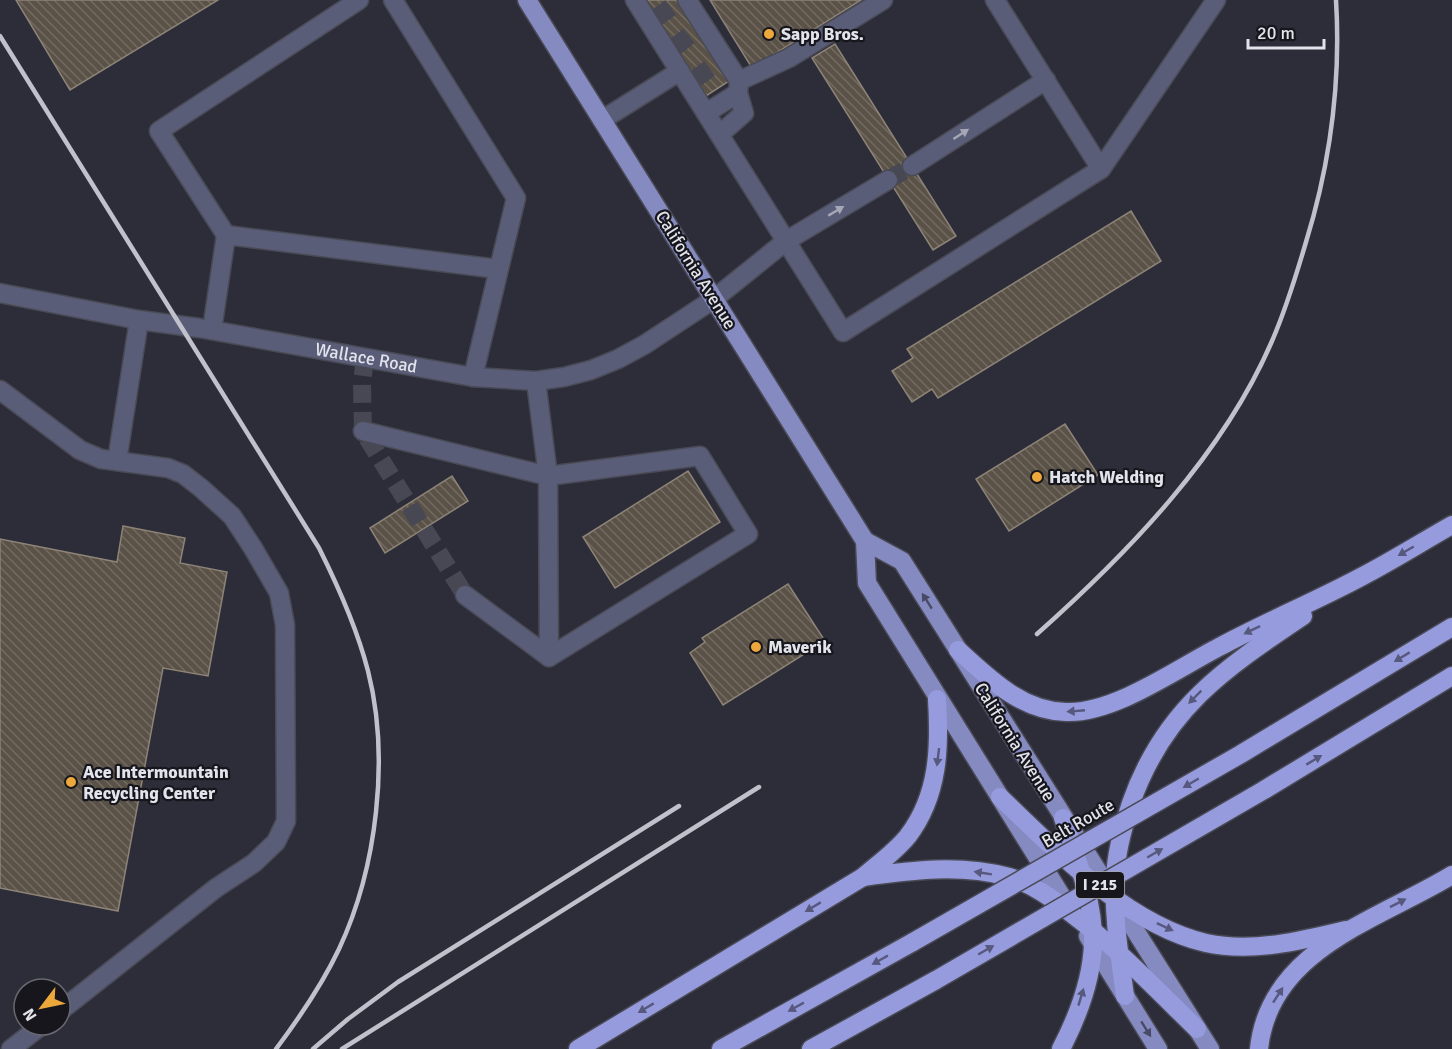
<svg xmlns="http://www.w3.org/2000/svg" width="1452" height="1049" viewBox="0 0 1452 1049" font-family="Signika,sans-serif">
  <style>
    .building { fill: url(#building-back-hatch); stroke: #8d8377; stroke-width: 1.5 }
    .lines { fill: none; stroke-linecap: round; stroke-linejoin: round }
    .minor-tunnel { stroke: #474854; stroke-width: 18; stroke-dasharray: 18 9; stroke-linecap: butt }
    .minor-casing { stroke: #494a55; stroke-width: 21 }
    .major-casing { stroke: #494a55; stroke-width: 21 }
    .highway-casing { stroke: #494a55; stroke-width: 21 }
    .minor { stroke: #5a5d78; stroke-width: 18 }
    .major { stroke: #858ac1; stroke-width: 18 }
    .highway { stroke: #969bde; stroke-width: 18 }
    .rail { stroke: #c0c1ca; stroke-width: 4.5 }
    .highway-bridge-casing { stroke: #494a55; stroke-width: 21; stroke-linecap: butt }
    .highway-bridge { stroke: #969bde; stroke-width: 18 }
    .oneway { fill: #a5a7b7 }
    .oneway2 { fill: #56587d }
    .oneway3 { fill: #484a66 }
    .poi-dot { fill: #eda83b; stroke: #16161c; stroke-width: 2 }
    .labels { text-anchor: middle; dominant-baseline: central; stroke-width: 4.5; stroke-linejoin: round; paint-order: stroke }
    .shield { fill: #16161c; stroke: #a5a6ad; stroke-width: 1.5 }
    .shield-label { font-size: 16px; font-weight: bold; fill: #e2e3eb }
    .poi-label { font-size: 18px; font-weight: bold; fill: #e2e3eb; stroke: #16161c; text-anchor: start }
    .street-label { font-size: 18px; fill: #e2e3eb; stroke: #16161c }
  </style>
  <defs>
    <pattern id="building-back-hatch" width="6" height="6" patternUnits="userSpaceOnUse" patternTransform="scale(1.5)"><rect width="6" height="6" fill="#5b5247"/><path d="M-1 5l2 2M0 0l6 6M5-1l2 2" fill="none" stroke="#726b62"/></pattern>
  </defs>
  <rect width="100%" height="100%" fill="#2c2d39"/>
  <g class="building">
    <polygon points="16,0 218,0 70,90"/>
    <polygon points="644,0 677,0 729,81 706,96"/>
    <polygon points="710,0 861,0 752,68"/>
    <polygon points="835,44 956,236 933,250 812,58"/>
    <polygon points="1131,211 1161,261 938,398 932,389 912,402 892,371 913,358 907,349"/>
    <polygon points="1065,424 1098,475 1009,531 976,479"/>
    <polygon points="688,471 720,522 615,588 583,537"/>
    <polygon points="452,476 468,501 385,553 370,528"/>
    <polygon points="123,526 185,538 180,563 227,572 208,676 163,668 118,911 0,888 0,539 117,562"/>
    <polygon points="788,584 825,641 723,705 690,653 705,642 702,638"/>
  </g>
  <g class="lines">
    <g class="minor-tunnel">
      <polyline points="656,18 678,2"/>
      <polyline points="675,47 696,30"/>
      <polyline points="695,79 717,63"/>
      <polyline points="888,180 912,166"/>
      <polyline points="365,358 362,383 363,431 465,595"/>
    </g>
    <g class="minor-casing">
      <g id="minor">
        <polyline points="393,0 516,198 473,377"/>
        <polyline points="635,0 843,332 1101,169 995,0"/>
        <polyline points="687,0 739,81 738,93 706,113"/>
        <polyline points="739,81 789,58 883,0"/>
        <polyline points="602,120 680,71"/>
        <polyline points="720,134 744,113 738,93"/>
        <polyline points="912,166 1046,80"/>
        <polyline points="1101,169 1216,0"/>
        <polyline points="226,235 159,131 359,0"/>
        <path id="s1" d="M0,293L139,320L199,328L473,377L536,381L564,377L591,370L618,359L644,345L714,299L786,241L888,180"/>
        <polyline points="212,330 226,235 498,269"/>
        <polyline points="0,390 80,450 101,459 168,468 183,474 201,488 232,516 253,548 279,593 285,625 286,821 276,842 254,863 216,888 60,1011"/>
        <polyline points="363,431 548,476 549,657"/>
        <polyline points="117,461 139,320"/>
        <polyline points="465,595 549,657 748,534 700,456 548,476 536,381"/>
        <polyline points="11,1049 42,1025"/>
      </g>
    </g>
    <g class="major-casing">
      <g id="major">
        <polyline points="527,0 865,541 867,583 1072,913"/>
        <polyline points="865,541 902,561 1210,1049"/>
        <polyline points="1088,936 1158,1049"/>
      </g>
    </g>
    <g class="highway-casing">
      <g id="highway">
        <path d="M958,650C989,678 1021,711 1066,712C1115,714 1179,667 1223,645C1268,621 1316,601 1361,577C1392,561 1422,542 1452,525"/>
        <polyline points="1241,754 1452,627"/>
        <polyline points="1264,790 1452,676"/>
        <path d="M1000,797C1056,851 1128,925 1206,943C1252,953 1301,941 1346,930"/>
        <path d="M863,877C913,870 960,864 1009,877C1033,884 1053,899 1072,914C1117,948 1156,989 1197,1029"/>
        <path d="M1125,996C1120,957 1113,918 1115,878C1116,852 1123,827 1131,803C1164,709 1224,669 1303,616"/>
        <path d="M578,1049L863,877C878,864 896,851 908,836C939,795 940,747 937,699"/>
        <polyline points="721,1049 913,942"/>
        <polyline points="811,1049 936,980"/>
        <path d="M1061,1049C1077,1018 1092,979 1093,943C1094,900 1076,857 1063,818"/>
        <path d="M1259,1049C1269,949 1380,919 1452,875"/>
      </g>
    </g>
    <use href="#minor" class="minor"/>
    <use href="#major" class="major"/>
    <use href="#highway" class="highway"/>
    <g class="rail">
      <path d="M0,36L319,548C339,588 357,628 368,671C390,757 377,868 339,949C322,985 300,1017 276,1049"/>
      <path d="M1037,634C1128,553 1223,455 1272,341C1286,309 1296,276 1306,242C1330,164 1341,82 1336,0"/>
      <polyline points="313,1049 348,1019 398,982 679,806"/>
      <polyline points="342,1049 759,787"/>
    </g>
    <g class="highway-bridge-casing">
      <g id="highway-bridge">
        <polyline points="913,942 1241,754"/>
        <polyline points="936,980 1264,790"/>
      </g>
    </g>
    <use href="#highway-bridge" class="highway-bridge"/>
  </g>
  <defs><path id="oneway-solid" d="M-6-.8H1V-3.2L6.5 0L1 3.2V.8H-6Z" transform="scale(1.5)"/></defs>
  <g class="oneway">
    <use href="#oneway-solid" transform="translate(961 134) rotate(-33)"/>
    <use href="#oneway-solid" transform="translate(836 211) rotate(-31)"/>
  </g>
  <g class="oneway2">
    <use href="#oneway-solid" transform="translate(1406 551) rotate(150)"/>
    <use href="#oneway-solid" transform="translate(1252 630) rotate(154)"/>
    <use href="#oneway-solid" transform="translate(1402 657) rotate(149)"/>
    <use href="#oneway-solid" transform="translate(1195 697) rotate(135)"/>
    <use href="#oneway-solid" transform="translate(1076 711) rotate(175)"/>
    <use href="#oneway-solid" transform="translate(938 757) rotate(97)"/>
    <use href="#oneway-solid" transform="translate(1314 760) rotate(-31)"/>
    <use href="#oneway-solid" transform="translate(1191 783) rotate(150)"/>
    <use href="#oneway-solid" transform="translate(1155 853) rotate(-30)"/>
    <use href="#oneway-solid" transform="translate(983 873) rotate(-171)"/>
    <use href="#oneway-solid" transform="translate(1398 903) rotate(-27)"/>
    <use href="#oneway-solid" transform="translate(813 907) rotate(149)"/>
    <use href="#oneway-solid" transform="translate(1165 927) rotate(25)"/>
    <use href="#oneway-solid" transform="translate(986 950) rotate(-30)"/>
    <use href="#oneway-solid" transform="translate(880 960) rotate(151)"/>
    <use href="#oneway-solid" transform="translate(1278 995) rotate(-57)"/>
    <use href="#oneway-solid" transform="translate(1081 997) rotate(-73)"/>
    <use href="#oneway-solid" transform="translate(796 1007) rotate(151)"/>
    <use href="#oneway-solid" transform="translate(646 1008) rotate(149)"/>
  </g>
  <g class="oneway3">
    <use href="#oneway-solid" transform="translate(927 601) rotate(-122)"/>
    <use href="#oneway-solid" transform="translate(1146 1029) rotate(58)"/>
  </g>
  <g class="poi-dot">
    <circle cx="769" cy="34" r="6"/>
    <circle cx="1037" cy="477" r="6"/>
    <circle cx="756" cy="647" r="6"/>
    <circle cx="71" cy="782" r="6"/>
  </g>
  <g class="labels">
    <rect class="shield" x="1076" y="872" width="48" height="26" rx="4.5"/>
    <g class="shield-label">
      <text x="1100" y="885">I 215</text>
    </g>
    <g class="poi-label">
      <text x="781" y="34">Sapp Bros.</text>
      <text x="1049" y="477">Hatch Welding</text>
      <text x="768" y="647">Maverik</text>
      <text x="83" y="772">Ace Intermountain<tspan x="83" dy="21">Recycling Center</tspan></text>
    </g>
    <g class="street-label">
      <text transform="translate(696 270) rotate(58)">California Avenue</text>
      <text stroke="none"><textPath href="#s1" startOffset="372">Wallace Road</textPath></text>
      <text transform="translate(1015 742) rotate(58)">California Avenue</text>
      <text transform="translate(1078 823) rotate(-30)">Belt Route</text>
    </g>
  </g>
  <g transform="translate(42 1007) rotate(238)"><circle r="28" fill="#16161c" stroke="#68686f" stroke-width="1.5"/>
  <path d="M0-4.5L10 22L0 15L-10 22Z" fill="#eda83b"/>
  <text y="-9" font-size="16" font-weight="bold" text-anchor="middle" fill="#e2e3eb">N</text>
  </g>
  <path d="M1248 39v9h76v-9" fill="none" stroke="#e2e3eb" stroke-width="3"/>
  <text x="1257" y="39" font-size="18" fill="#e2e3eb" stroke="#16161c" stroke-width="4.5" paint-order="stroke">20 m</text>
</svg>
